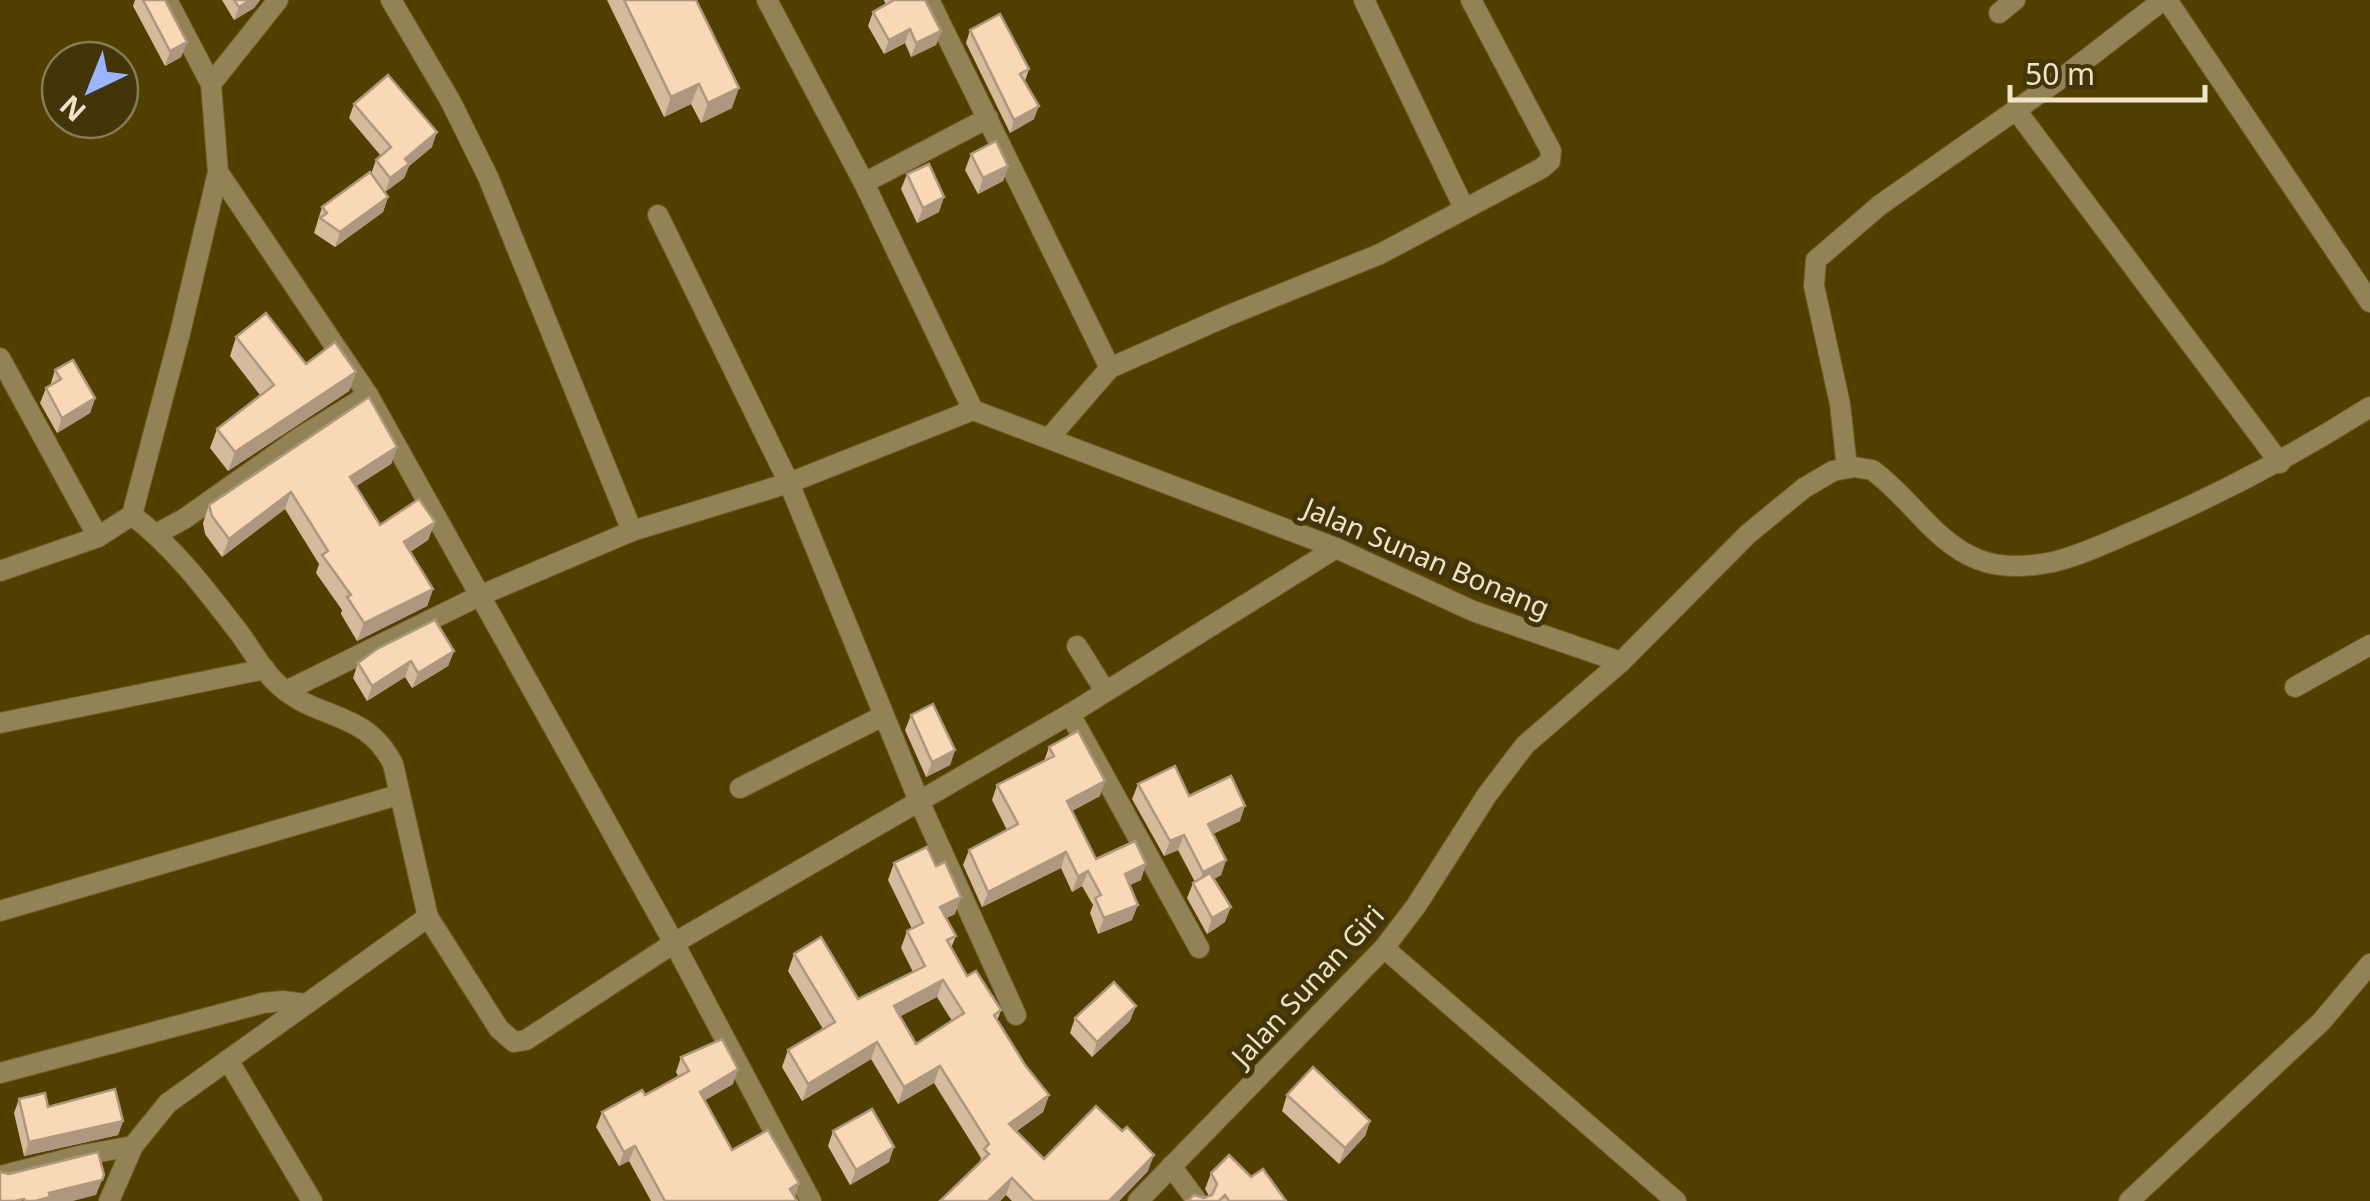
<svg xmlns="http://www.w3.org/2000/svg" width="2370" height="1201" viewBox="0 0 2370 1201" font-family="'Noto Sans',sans-serif">
  <style>
    .lines { fill: none; stroke-linecap: round; stroke-linejoin: round }
    .minor-casing { stroke: #6d5d24; stroke-width: 22 }
    .tertiary-casing { stroke: #6d5d24; stroke-width: 22 }
    .minor { stroke: #938255; stroke-width: 20 }
    .tertiary { stroke: #938255; stroke-width: 20 }
    .wall { fill: #d5ba9c; fill-rule: evenodd }
    .shaded-wall { fill: #ae977f }
    .building { fill: #f8d8b5; stroke: #ae977f; stroke-width: 2.5; fill-rule: evenodd }
    .labels { text-anchor: middle; dominant-baseline: central; stroke-width: 10; stroke-linejoin: round; paint-order: stroke }
    .street-label { font-size: 28px; fill: #efe4c8; stroke: #433509 }
  </style>
  <rect width="100%" height="100%" fill="#513f00"/>
  <g class="lines">
    <g class="minor-casing">
      <g id="minor">
        <polyline points="391,0 451,102 488,177 632,531"/>
        <polyline points="929,0 1110,368"/>
        <polyline points="1364,0 1464,208"/>
        <polyline points="2167,0 2370,302"/>
        <polyline points="1999,13 2015,0"/>
        <polyline points="211,84 278,0"/>
        <polyline points="2016,110 2280,463"/>
        <polyline points="218,172 368,395 674,943 811,1201"/>
        <polyline points="864,183 988,118"/>
        <polyline points="658,215 789,483 919,801 1016,1015"/>
        <polyline points="0,358 98,537"/>
        <polyline points="1050,437 1110,368 1227,316 1380,254 1542,168 1550,161 1551,151 1471,0"/>
        <polyline points="1847,468 1840,404 1814,286 1816,260 1880,205 2070,72 2163,0"/>
        <polyline points="132,515 180,333 218,172 211,84 167,0"/>
        <polyline points="156,534 184,519 299,438 368,395"/>
        <path d="M0,571L98,537L132,515C175,548 207,591 240,634C253,652 265,674 282,688C319,720 367,711 393,764L428,917L168,1103L133,1146L109,1201"/>
        <polyline points="1077,646 1105,691"/>
        <polyline points="2295,687 2370,645"/>
        <polyline points="286,691 479,596 632,531 789,483 973,410"/>
        <polyline points="1070,714 1199,948"/>
        <polyline points="0,723 265,669"/>
        <polyline points="740,788 883,716"/>
        <polyline points="0,911 398,795"/>
        <polyline points="428,917 499,1029 514,1042 526,1040 674,943 1070,714 1336,548"/>
        <polyline points="1384,948 1676,1201"/>
        <polyline points="228,1060 312,1201"/>
        <polyline points="0,1073 263,1003 283,1001 305,1004"/>
        <polyline points="1171,1166 1197,1201"/>
        <polyline points="0,1176 83,1155 133,1146"/>
        <polyline points="2129,1201 2321,1022 2370,964"/>
      </g>
    </g>
    <g class="tertiary-casing">
      <g id="tertiary">
        <path d="M767,0L864,183L973,410L1336,548L1473,611L1621,662L1748,534L1804,488L1833,471L1854,467L1872,470C1909,496 1934,542 1977,559C2001,569 2028,567 2053,562C2082,555 2111,541 2139,529C2220,494 2296,454 2370,407"/>
        <polyline points="1138,1201 1384,948 1416,906 1487,795 1525,745 1621,662"/>
      </g>
    </g>
    <use href="#minor" class="minor"/>
    <use href="#tertiary" class="tertiary"/>
  </g>
  <g class="wall">
    <polygon points="135,0 165,0 187,42 181,57 165,66 133,6"/>
    <polygon points="222,0 260,0 254,8 234,20"/>
    <polygon points="607,0 696,0 732,108 701,123 691,104 664,117"/>
    <polygon points="884,0 925,0 941,31 936,45 911,57 905,43 884,54 868,26 873,12 886,5"/>
    <polygon points="970,30 1029,69 1025,81 1034,119 1010,133 966,43"/>
    <polygon points="354,104 432,147 409,166 404,178 385,192 388,197 383,212 335,247 314,233 322,207 371,174 376,160 381,156 349,118"/>
    <polygon points="971,154 1008,166 1003,181 978,194 965,170"/>
    <polygon points="907,174 939,212 917,223 901,189"/>
    <polygon points="236,337 306,364 356,372 349,391 228,471 210,448 217,429 260,395 230,356"/>
    <polygon points="55,370 95,398 90,413 57,433 40,403 46,388 50,386"/>
    <polygon points="397,447 391,464 356,486 380,525 435,522 428,540 410,552 433,589 427,606 357,641 341,614 342,610 316,573 319,564 285,509 222,557 205,534 203,523 209,505"/>
    <polygon points="454,651 448,666 412,688 405,677 367,701 353,678 358,663"/>
    <polygon points="911,715 955,750 950,765 926,777 905,730"/>
    <polygon points="1049,747 1100,796 1072,811 1096,859 1141,880 1130,885 1132,920 1098,934 1090,913 1093,905 1082,886 1072,892 1061,868 982,907 963,865 969,850 1007,830 992,800 997,785 1044,761"/>
    <polygon points="1138,784 1189,796 1240,821 1213,834 1226,860 1221,875 1214,879 1225,922 1207,934 1187,898 1193,883 1195,882 1178,850 1164,856 1132,799"/>
    <path d="M894,863L955,914L946,918L956,936L951,948L967,976L1001,1010L997,1021L1025,1065L1049,1095L1043,1112L1017,1131L1044,1159L1148,1171L1119,1201H1012L1006,1195L1000,1201H940L979,1163L981,1158L934,1083L898,1104L871,1059L802,1101L782,1067L788,1050L823,1029L788,971L794,954L858,999L913,972L901,948L907,931L912,929L888,880ZM937,997L952,1021L916,1044L900,1016Z"/>
    <polygon points="1075,1018 1130,1021 1092,1057 1070,1033"/>
    <polygon points="681,1057 733,1084 705,1100 732,1150 799,1183 795,1196 797,1201 651,1201 629,1161 619,1166 596,1127 602,1112 645,1095 678,1076 676,1072"/>
    <polygon points="1287,1095 1370,1121 1365,1136 1339,1164 1282,1111"/>
    <polygon points="19,1099 48,1107 123,1121 118,1135 24,1156 14,1113"/>
    <polygon points="833,1131 889,1162 850,1185 828,1146"/>
    <polygon points="1211,1173 1251,1177 1286,1201 1187,1201 1209,1196 1205,1189"/>
  </g>
  <g class="shaded-wall">
    <polygon points="250,0 260,0 254,8 234,20 239,7"/>
    <polygon points="910,29 905,43 884,54 889,40"/>
    <polygon points="941,31 936,45 911,57 916,43"/>
    <polygon points="187,42 181,57 165,66 170,51"/>
    <polygon points="699,84 691,104 664,117 671,97"/>
    <polygon points="739,88 732,108 701,123 708,103"/>
    <polygon points="1039,106 1034,119 1010,133 1014,120"/>
    <polygon points="437,132 432,147 409,166 404,178 385,192 390,178 405,159"/>
    <polygon points="1008,166 1003,181 978,194 983,178"/>
    <polygon points="388,197 383,212 335,247 340,232"/>
    <polygon points="944,197 939,212 917,223 923,208"/>
    <polygon points="356,372 349,391 228,471 235,452"/>
    <polygon points="95,398 90,413 57,433 62,418"/>
    <polygon points="397,447 391,464 344,494 350,477"/>
    <polygon points="291,492 285,509 222,557 229,539"/>
    <polygon points="435,522 428,540 397,560 404,542"/>
    <polygon points="433,589 427,606 357,641 364,623"/>
    <polygon points="454,651 448,666 412,688 418,673"/>
    <polygon points="411,661 405,677 367,701 372,686"/>
    <polygon points="955,750 950,765 926,777 932,762"/>
    <polygon points="1105,781 1100,796 1062,816 1067,801"/>
    <polygon points="1245,806 1240,821 1202,839 1208,824"/>
    <polygon points="1184,835 1178,850 1164,856 1170,841"/>
    <polygon points="1066,852 1061,868 982,907 988,892"/>
    <polygon points="1226,860 1221,875 1198,887 1203,872"/>
    <polygon points="1146,864 1141,880 1120,889 1125,874"/>
    <polygon points="1088,871 1082,886 1072,892 1078,876"/>
    <polygon points="961,897 955,914 934,924 940,907"/>
    <polygon points="1138,905 1132,920 1098,934 1104,918"/>
    <polygon points="1231,907 1225,922 1207,934 1212,918"/>
    <polygon points="943,980 937,997 888,1023 894,1006"/>
    <polygon points="1136,1006 1130,1021 1092,1057 1097,1042"/>
    <polygon points="877,1042 871,1059 802,1101 808,1084"/>
    <polygon points="940,1066 934,1083 898,1104 904,1087"/>
    <polygon points="738,1069 733,1084 695,1106 700,1092"/>
    <polygon points="1049,1095 1043,1112 1003,1140 1009,1124"/>
    <polygon points="123,1121 118,1135 24,1156 29,1142"/>
    <polygon points="1370,1121 1365,1136 1339,1164 1345,1148"/>
    <polygon points="635,1146 629,1161 619,1166 624,1152"/>
    <polygon points="894,1147 889,1162 850,1185 856,1170"/>
    <polygon points="1154,1155 1148,1171 1119,1201 1109,1201"/>
    <polygon points="1012,1178 1006,1195 1000,1201 988,1201"/>
    <polygon points="102,1180 96,1195 73,1201 35,1201 49,1193"/>
    <polygon points="799,1183 794,1198 790,1189"/>
  </g>
  <g class="building">
    <polygon points="143,0 165,0 187,42 170,51"/>
    <polygon points="234,0 250,0 239,7"/>
    <polygon points="624,0 696,0 739,88 708,103 699,84 671,97"/>
    <polygon points="894,0 925,0 941,31 916,43 910,29 889,40 873,12"/>
    <polygon points="1000,14 1029,69 1020,74 1039,106 1014,120 970,30"/>
    <polygon points="388,75 437,132 405,159 409,164 390,178 376,160 391,147 354,104"/>
    <polygon points="996,141 1008,166 983,178 971,154"/>
    <polygon points="929,164 944,197 923,208 907,174"/>
    <polygon points="370,172 388,197 340,232 320,218 327,213 322,207"/>
    <polygon points="266,313 306,364 335,342 356,372 235,452 217,429 274,385 236,337"/>
    <polygon points="73,360 95,398 62,418 46,388 61,379 55,370"/>
    <polygon points="369,397 397,447 350,477 380,525 419,499 435,522 404,542 433,589 364,623 347,597 351,595 322,555 328,551 291,492 229,539 212,516 209,505"/>
    <polygon points="435,620 454,651 418,673 411,661 372,686 358,663 377,649"/>
    <polygon points="933,704 955,750 932,762 911,715"/>
    <polygon points="1078,731 1105,781 1067,801 1096,859 1135,841 1146,864 1125,874 1138,905 1104,918 1095,898 1101,895 1088,871 1078,876 1066,852 988,892 969,850 1018,824 997,785 1054,756 1049,747"/>
    <polygon points="1175,766 1189,796 1231,776 1245,806 1208,824 1226,860 1203,872 1184,835 1170,841 1138,784"/>
    <path d="M927,847L936,866L945,862L961,897L940,907L956,936L947,940L967,976L976,971L1001,1010L994,1015L1025,1065L1049,1095L1009,1124L1044,1159L1096,1106L1122,1131L1127,1127L1154,1155L1109,1201H1034L1012,1178L988,1201H940L989,1154L984,1149L989,1144L940,1066L904,1087L877,1042L808,1084L788,1050L835,1022L794,954L821,937L858,999L925,966L907,931L923,923L894,863ZM943,980L964,1013L916,1044L894,1006Z"/>
    <polygon points="1210,873 1231,907 1212,918 1193,883"/>
    <polygon points="1114,982 1136,1006 1097,1042 1075,1018"/>
    <polygon points="722,1039 738,1069 700,1092 732,1150 768,1130 799,1183 790,1189 797,1201 665,1201 635,1146 624,1152 602,1112 642,1090 645,1095 689,1071 681,1057"/>
    <polygon points="1313,1067 1370,1121 1345,1148 1287,1095"/>
    <polygon points="115,1089 123,1121 29,1142 19,1099 45,1093 48,1107"/>
    <polygon points="872,1109 894,1147 856,1170 833,1131"/>
    <polygon points="98,1152 104,1175 102,1180 49,1193 50,1197 35,1201 25,1201 24,1199 15,1201 0,1201 0,1172 9,1174"/>
    <polygon points="1229,1155 1251,1177 1263,1169 1286,1201 1229,1201 1225,1195 1219,1201 1187,1201 1194,1195 1204,1198 1212,1195 1217,1184 1211,1173"/>
  </g>
  <g class="labels">
    <g class="street-label">
      <text transform="translate(1427 557) rotate(23)">Jalan Sunan Bonang</text>
      <text transform="translate(1307 985) rotate(-47)">Jalan Sunan Giri</text>
    </g>
  </g>
  <g transform="translate(90 90) rotate(223)"><circle r="48" fill="#433509" stroke="#887b55" stroke-width="2.5"/>
  <path d="M0-8L18 38L0 25L-18 38Z" fill="#9cb4fd"/>
  <text y="-15" font-size="28" font-weight="bold" text-anchor="middle" fill="#efe4c8">N</text>
  </g>
  <path d="M2010 85v15h195v-15" fill="none" stroke="#efe4c8" stroke-width="5"/>
  <text x="2025" y="85" font-size="30" fill="#efe4c8" stroke="#433509" stroke-width="8" paint-order="stroke">50 m</text>
</svg>
